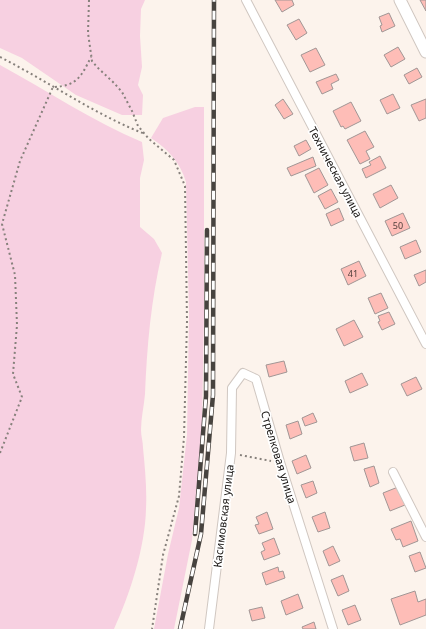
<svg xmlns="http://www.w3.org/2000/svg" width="426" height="629" viewBox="0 0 426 629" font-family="'Noto Sans',sans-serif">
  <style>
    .green { fill: #f7d0e1 }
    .building { fill: #febdb7; stroke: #a19695 }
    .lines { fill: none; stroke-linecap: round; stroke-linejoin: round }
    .street-casing { stroke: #d0c7c1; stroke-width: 10 }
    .secondary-casing { stroke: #d0c7c1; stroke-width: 13 }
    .path { stroke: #87817c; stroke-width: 2; stroke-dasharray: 2 3; stroke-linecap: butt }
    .street { stroke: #fff; stroke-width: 8 }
    .secondary { stroke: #fff; stroke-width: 11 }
    .rail-casing { stroke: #47433f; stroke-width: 4.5 }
    .rail { stroke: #fff; stroke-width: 3; stroke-dasharray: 9; stroke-linecap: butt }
    .labels { text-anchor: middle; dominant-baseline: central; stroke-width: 3.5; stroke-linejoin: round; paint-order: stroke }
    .number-label { font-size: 9px; fill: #503e3a }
    .street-label { font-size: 11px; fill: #161311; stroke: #fff }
  </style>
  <rect width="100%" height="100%" fill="#fcf3ec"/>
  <g class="green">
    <polygon points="0,0 145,0 141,9 140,36 142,67 138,85 143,95 142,115 122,115 76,95 22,58 0,48"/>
    <path d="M0,65C48,91 92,121 142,142L144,160L140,178V227L154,239L162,253C151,300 147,346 145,394C144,406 141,418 141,430C141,436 143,442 143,448C145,468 147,489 146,509C145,548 130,594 114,629H0Z"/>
    <path d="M195,107H204V314L202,425L192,540L174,629H154L168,554L179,508L187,435L189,315L186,182C180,162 168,149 151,138L163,118Z"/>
  </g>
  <g class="building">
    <polygon points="275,0 292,0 294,5 282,12"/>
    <polygon points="420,0 426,0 426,11"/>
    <polygon points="389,13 395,26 382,32 380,26 382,25 379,17"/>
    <polygon points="299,19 307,33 296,40 287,25"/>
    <polygon points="398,47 405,59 391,67 384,55"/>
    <polygon points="316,48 325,65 310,72 301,55"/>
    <polygon points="417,68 422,77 409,84 404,75"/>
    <polygon points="336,74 339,80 331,84 333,89 322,94 316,82"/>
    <polygon points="393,94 400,108 387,114 380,100"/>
    <polygon points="283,99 293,114 284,119 275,105"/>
    <polygon points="426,99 426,118 419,121 411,105"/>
    <polygon points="351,102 361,121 345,129 343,126 341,127 333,111"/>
    <polygon points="365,131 374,147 366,151 370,159 360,164 347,140"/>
    <polygon points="306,140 311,149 299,156 294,146"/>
    <polygon points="380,156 386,168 366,178 362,169 371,165 369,162"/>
    <polygon points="313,157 316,166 291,176 287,168"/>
    <polygon points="319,168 328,185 314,193 305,175"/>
    <polygon points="391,185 398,198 380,208 373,194"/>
    <polygon points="331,189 338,202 325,209 318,196"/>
    <polygon points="339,208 344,220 331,226 326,214"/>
    <polygon points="403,213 410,228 392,236 385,221"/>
    <polygon points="416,240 421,252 405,259 400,247"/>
    <polygon points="359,261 366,276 348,285 341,269"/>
    <polygon points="426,270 426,282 419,286 414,275"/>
    <polygon points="381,293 388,308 375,314 368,298"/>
    <polygon points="389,312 395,324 382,330 378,322 380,321 378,316"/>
    <polygon points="354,320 363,337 344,346 336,329"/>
    <polygon points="284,361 287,372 269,377 266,365"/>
    <polygon points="362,373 368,385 350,393 345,381"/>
    <polygon points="416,377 422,389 407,396 401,384"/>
    <polygon points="313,413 317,422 305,426 302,418"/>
    <polygon points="298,421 302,434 290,439 286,425"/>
    <polygon points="364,443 368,458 354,461 350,447"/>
    <polygon points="306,455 311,468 297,474 292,461"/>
    <polygon points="374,466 379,483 370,487 364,469"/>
    <polygon points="313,481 317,493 306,498 301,485"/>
    <polygon points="398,487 405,505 390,511 383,493"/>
    <polygon points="267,512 273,529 259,534 255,525 259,524 256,517"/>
    <polygon points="325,512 330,528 318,532 312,517"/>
    <polygon points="411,521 418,541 403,547 400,539 396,540 391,529"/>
    <polygon points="274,538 280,554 264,560 261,552 265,550 262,543"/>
    <polygon points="333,546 340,561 329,566 323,551"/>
    <polygon points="420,552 426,568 415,572 409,556"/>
    <polygon points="278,567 279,572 283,571 285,578 266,585 262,573"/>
    <polygon points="343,575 349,591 338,596 331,580"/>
    <polygon points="415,591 418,602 426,599 426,615 400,625 391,599"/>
    <polygon points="298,594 303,608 286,615 281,601"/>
    <polygon points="355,605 361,620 348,625 342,610"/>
    <polygon points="262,607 265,618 252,621 249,610"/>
    <polygon points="314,622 316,629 303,629 302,627"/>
  </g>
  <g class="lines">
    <g class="street-casing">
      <g id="street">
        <polyline points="246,0 426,344"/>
        <polyline points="393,472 426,537"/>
        <polyline points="209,629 231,453 232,388 243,373 256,379 280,462 333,629"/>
      </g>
    </g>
    <g class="secondary-casing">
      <polyline id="secondary" points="400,0 426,52"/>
    </g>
    <g class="path">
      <polyline points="89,0 88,33 92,61 97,67 114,83 122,92 132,111 138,126 149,139 174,160 185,186 187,321 184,437 179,496 163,555 152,629"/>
      <path d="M0,57C49,82 94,114 145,134"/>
      <path d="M0,453L22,397L13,374L17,325L15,275L2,224L20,161L53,87C77,86 81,77 91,57"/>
      <polyline points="240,455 271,461"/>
    </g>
    <use href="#street" class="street"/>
    <use href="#secondary" class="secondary"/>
    <g class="rail-casing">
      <g id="rail">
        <polyline points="195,534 206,396 207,230"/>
        <polyline points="180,629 201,534 213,395 214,0"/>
      </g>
    </g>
    <use href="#rail" class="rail"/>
  </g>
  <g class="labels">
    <g class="number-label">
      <text x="398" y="225">50</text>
      <text x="353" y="273">41</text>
    </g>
    <g class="street-label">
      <text transform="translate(336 172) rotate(62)">Техническая улица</text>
      <text transform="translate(279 457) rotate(73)">Стрелковая улица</text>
      <text transform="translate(223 516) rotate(-83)">Касимовская улица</text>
    </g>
  </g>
</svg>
